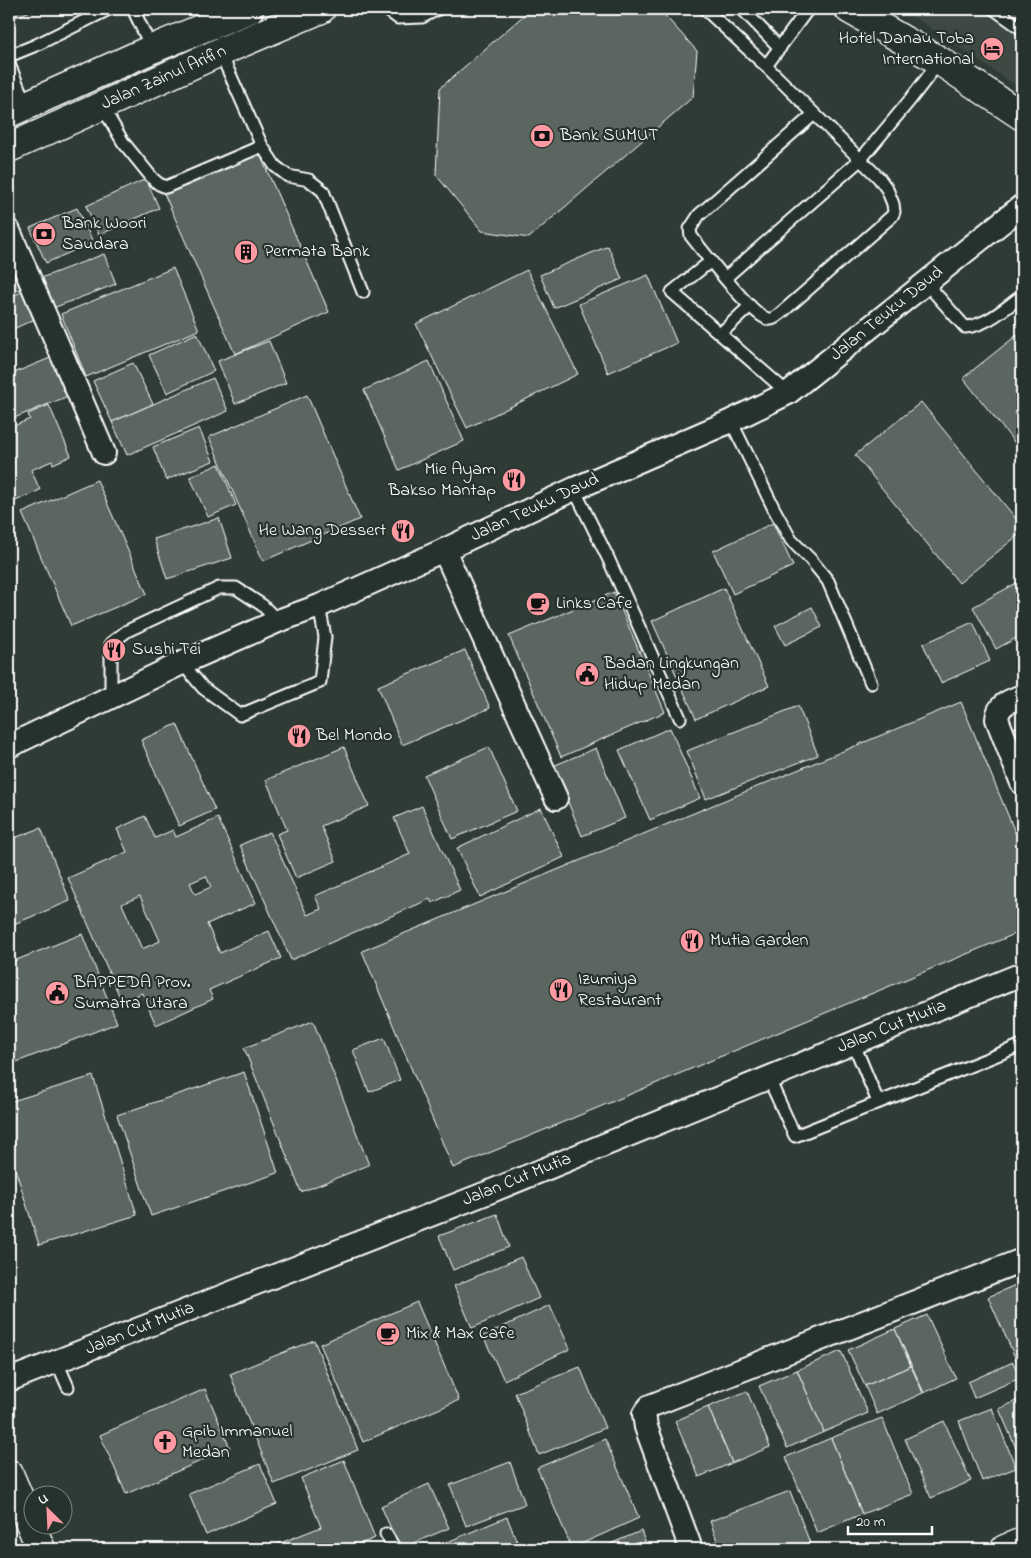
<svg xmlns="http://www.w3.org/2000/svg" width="1031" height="1558" viewBox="0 0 1031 1558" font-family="'Indie Flower',sans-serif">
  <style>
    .built { fill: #3c4842 }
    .building { fill: #5b6661; stroke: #fff; fill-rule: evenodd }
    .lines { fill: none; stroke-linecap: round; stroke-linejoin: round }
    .service-casing { stroke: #fff; stroke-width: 15 }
    .minor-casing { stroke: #fff; stroke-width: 26 }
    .tertiary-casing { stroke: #fff; stroke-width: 31 }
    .primary-casing { stroke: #fff; stroke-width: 31 }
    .service { stroke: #26332d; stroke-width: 11 }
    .minor { stroke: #26332d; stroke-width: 22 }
    .tertiary { stroke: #26332d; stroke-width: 28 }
    .primary { stroke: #26332d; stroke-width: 28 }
    .labels { text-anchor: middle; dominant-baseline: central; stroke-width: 4.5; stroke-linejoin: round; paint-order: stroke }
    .poi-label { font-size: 18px; fill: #fff; stroke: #26332d; text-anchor: start }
    .street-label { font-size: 18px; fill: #fff; stroke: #26332d }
  </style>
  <rect width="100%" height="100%" fill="#2f3b35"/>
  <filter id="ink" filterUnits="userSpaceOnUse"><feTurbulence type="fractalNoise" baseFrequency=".02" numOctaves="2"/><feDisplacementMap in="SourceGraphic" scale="10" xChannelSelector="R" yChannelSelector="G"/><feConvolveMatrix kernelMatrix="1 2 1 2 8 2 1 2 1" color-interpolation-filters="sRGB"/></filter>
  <g filter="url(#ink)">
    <polygon class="built" points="902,9 1022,9 1022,90"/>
    <g class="building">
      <polygon points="9,9 35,9 9,20"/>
      <polygon points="531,9 659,9 697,51 693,97 529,238 482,231 436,175 440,88"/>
      <polygon points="258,150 329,312 235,354 163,191"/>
      <polygon points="146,179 159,208 99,235 86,206"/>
      <polygon points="77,208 93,242 46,263 30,228"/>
      <polygon points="608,246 622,279 554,308 540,275"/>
      <polygon points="9,249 26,287 9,294"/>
      <polygon points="104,254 116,284 53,308 41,278"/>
      <polygon points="173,268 199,330 86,377 61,314"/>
      <polygon points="527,270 578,374 467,428 416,324"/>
      <polygon points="648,275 677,343 608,373 579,304"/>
      <polygon points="27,289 35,319 9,331 9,298"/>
      <polygon points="1022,331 1022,452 963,378"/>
      <polygon points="197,333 214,371 167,393 149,355"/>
      <polygon points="269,341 286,383 235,404 218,361"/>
      <polygon points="55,356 71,395 9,420 9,375"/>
      <polygon points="429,361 464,441 399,470 364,390"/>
      <polygon points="133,363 153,404 112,422 93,381"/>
      <polygon points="213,378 228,411 127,455 112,422"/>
      <polygon points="307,395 360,519 263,561 209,437"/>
      <polygon points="921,402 1022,526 1022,532 959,583 855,455"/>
      <polygon points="49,405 71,456 53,464 52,461 31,470 40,490 11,503 9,499 9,428 30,419 28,414"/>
      <polygon points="199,428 213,461 166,480 153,447"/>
      <polygon points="219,464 236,505 208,517 190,477"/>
      <polygon points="97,480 147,594 71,626 22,513"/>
      <polygon points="219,518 232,558 167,579 154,539"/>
      <polygon points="773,523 793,566 733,594 713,551"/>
      <polygon points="1022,580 1022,635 996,649 973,607"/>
      <polygon points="724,588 769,686 696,719 652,621"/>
      <polygon points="614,592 665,712 561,757 509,636"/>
      <polygon points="812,607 822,627 785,645 775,626"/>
      <polygon points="973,622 990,661 941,683 923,644"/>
      <polygon points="465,650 490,708 402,745 378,686"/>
      <polygon points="961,702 1022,849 1022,931 453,1168 362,951"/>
      <polygon points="798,706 818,755 706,799 687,751"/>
      <polygon points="177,724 215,810 179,826 141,740"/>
      <polygon points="1022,725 1022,751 1013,728"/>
      <polygon points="670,728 700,798 650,820 619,750"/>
      <polygon points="344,747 369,806 321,826 336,861 296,878 277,834 287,830 266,780"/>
      <polygon points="489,747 517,811 452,839 424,775"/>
      <polygon points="596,748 625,818 582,836 553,766"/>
      <polygon points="422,806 460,890 432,903 430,899 291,960 240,845 270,832 307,915 321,909 315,896 410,854 394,818"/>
      <polygon points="541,808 564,857 480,897 457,848"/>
      <path d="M145,816L155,838L173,830L176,837L218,818L256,903L207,924L220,953L269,931L281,958L209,990L213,999L156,1025L142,993L122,1002L68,878L127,852L117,829ZM206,876L211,887L195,894L190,883ZM140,896L160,941L142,949L122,904Z"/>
      <polygon points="41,828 70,901 9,926 9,840"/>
      <polygon points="82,934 117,1023 9,1065 9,963"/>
      <polygon points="313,1021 369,1165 301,1192 244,1048"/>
      <polygon points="384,1038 400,1080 369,1092 353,1050"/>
      <polygon points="244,1072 278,1173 151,1216 117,1115"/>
      <polygon points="93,1076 137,1215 39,1245 9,1149 9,1102"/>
      <polygon points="497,1214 509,1247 453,1270 439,1236"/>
      <polygon points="521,1257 539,1298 472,1328 454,1286"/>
      <polygon points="1022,1282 1022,1362 1018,1364 988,1297"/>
      <polygon points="417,1302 459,1400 363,1442 320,1344"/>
      <polygon points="550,1305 570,1349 504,1380 483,1336"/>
      <polygon points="927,1315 956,1378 924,1393 895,1329"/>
      <polygon points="895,1329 911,1366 865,1386 848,1350"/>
      <polygon points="314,1340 358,1450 274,1484 230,1374"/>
      <polygon points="841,1351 868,1413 824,1432 797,1370"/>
      <polygon points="1013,1362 1020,1378 974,1398 968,1382"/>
      <polygon points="911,1366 923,1393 877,1414 865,1386"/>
      <polygon points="580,1367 605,1428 539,1455 515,1393"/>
      <polygon points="797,1370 824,1432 787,1448 759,1386"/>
      <polygon points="205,1389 230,1448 126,1494 100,1435"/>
      <polygon points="747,1391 770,1447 732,1463 708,1407"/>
      <polygon points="1022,1398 1022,1462 999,1409"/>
      <polygon points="708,1407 732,1463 699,1477 675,1421"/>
      <polygon points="992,1408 1016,1468 982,1481 959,1421"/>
      <polygon points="882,1418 913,1494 862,1514 831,1438"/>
      <polygon points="944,1421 971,1481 931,1498 905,1439"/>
      <polygon points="831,1438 862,1514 817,1533 786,1457"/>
      <polygon points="605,1439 639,1518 572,1548 537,1468"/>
      <polygon points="344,1460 375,1538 348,1549 265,1549 321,1527 301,1478"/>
      <polygon points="510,1462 525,1504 466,1526 450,1485"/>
      <polygon points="260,1464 277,1504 206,1535 189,1494"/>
      <polygon points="429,1484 449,1528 400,1549 381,1506"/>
      <polygon points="790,1491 810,1543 793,1549 720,1549 710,1521"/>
      <polygon points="507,1517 520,1549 433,1549 433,1548"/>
      <polygon points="641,1531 648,1549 598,1549"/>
    </g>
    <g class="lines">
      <g class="service-casing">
        <g id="service">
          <polyline points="133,9 152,49"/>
          <polyline points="386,9 398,18 422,17 438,9"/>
          <path d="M705,9L766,66L879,178L887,189L893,204L894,212L892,216L781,313C777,316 773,320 768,319C751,315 704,252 691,236L690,229L699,215L814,114"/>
          <polyline points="742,9 780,48"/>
          <polyline points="994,9 1022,29"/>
          <polyline points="220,52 262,146 275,166 288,176 309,180 323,191 363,292"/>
          <polyline points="9,56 36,45 109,9"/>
          <polyline points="9,64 26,105"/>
          <polyline points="766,66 808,9"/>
          <polyline points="102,106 123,142 153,179 159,184 166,187 262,146"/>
          <polyline points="711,261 672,292 788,393"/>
          <polyline points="725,278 861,159 910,100 940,61"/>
          <path d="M926,283L965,327C986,326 1005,308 1022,296"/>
          <polyline points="720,334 750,306"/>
          <polyline points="731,421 774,509 791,540 811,560 828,581 871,683"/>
          <polyline points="574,489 608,558 680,718"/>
          <polyline points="182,663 203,688 240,715 320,682 325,637 319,606"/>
          <polyline points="111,697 111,643 127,631 219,588 236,588 262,605 278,621"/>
          <polyline points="853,1042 878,1102"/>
          <polyline points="768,1077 795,1136 1022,1045"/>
          <polyline points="57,1362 68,1387"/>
          <polyline points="386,1534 395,1549"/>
        </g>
      </g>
      <g class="minor-casing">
        <g id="minor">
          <polyline points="9,231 104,453"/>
          <polyline points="444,550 556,798"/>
          <path d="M1022,696C1010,701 998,704 997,719L1022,783"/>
          <polyline points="9,746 182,663 278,621 319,606 444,550 574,489 731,421 788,393 1022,206"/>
          <polyline points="9,1380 489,1192 1022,974"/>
          <polyline points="691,1549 646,1427 644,1414 650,1406 1022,1260"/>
        </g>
      </g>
      <g class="tertiary-casing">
        <polyline id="tertiary" points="1005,1549 1022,1542"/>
      </g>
      <g class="primary-casing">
        <g id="primary">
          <polyline points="849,9 940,61 1022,116"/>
          <polyline points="9,113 152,49 249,9"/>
          <polyline points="9,148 220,52 321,9"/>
          <polyline points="9,1474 41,1549"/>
        </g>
      </g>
      <use href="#service" class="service"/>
      <use href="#minor" class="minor"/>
      <use href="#tertiary" class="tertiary"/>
      <use href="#primary" class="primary"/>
    </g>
  </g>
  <defs>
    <g id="hotel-disc" transform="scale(1.25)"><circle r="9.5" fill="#ff9aa2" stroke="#26332d"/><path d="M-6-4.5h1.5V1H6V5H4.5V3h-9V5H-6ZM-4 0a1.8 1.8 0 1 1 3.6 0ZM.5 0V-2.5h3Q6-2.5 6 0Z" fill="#111"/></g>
    <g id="bank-disc" transform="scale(1.25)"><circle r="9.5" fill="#ff9aa2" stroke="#26332d"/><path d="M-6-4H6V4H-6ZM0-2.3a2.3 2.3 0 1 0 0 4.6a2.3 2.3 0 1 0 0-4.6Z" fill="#111"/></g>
    <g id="building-disc" transform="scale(1.25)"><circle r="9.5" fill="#ff9aa2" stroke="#26332d"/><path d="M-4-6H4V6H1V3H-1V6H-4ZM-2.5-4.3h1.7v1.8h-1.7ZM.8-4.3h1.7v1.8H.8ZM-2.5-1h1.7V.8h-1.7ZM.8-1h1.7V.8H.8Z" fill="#111"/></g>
    <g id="restaurant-disc" transform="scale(1.25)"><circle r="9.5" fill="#ff9aa2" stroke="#26332d"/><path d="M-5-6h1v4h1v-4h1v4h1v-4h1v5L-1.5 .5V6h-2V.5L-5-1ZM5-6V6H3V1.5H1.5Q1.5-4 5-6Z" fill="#111"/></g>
    <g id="cafe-disc" transform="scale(1.25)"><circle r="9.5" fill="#ff9aa2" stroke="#26332d"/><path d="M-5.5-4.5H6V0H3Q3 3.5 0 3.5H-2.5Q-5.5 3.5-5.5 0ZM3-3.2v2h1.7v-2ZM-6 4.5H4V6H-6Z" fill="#111"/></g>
    <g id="civic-disc" transform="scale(1.25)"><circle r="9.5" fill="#ff9aa2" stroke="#26332d"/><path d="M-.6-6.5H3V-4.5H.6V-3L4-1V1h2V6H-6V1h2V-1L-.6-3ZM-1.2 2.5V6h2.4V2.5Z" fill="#111"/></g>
    <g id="church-disc" transform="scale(1.25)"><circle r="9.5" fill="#ff9aa2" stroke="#26332d"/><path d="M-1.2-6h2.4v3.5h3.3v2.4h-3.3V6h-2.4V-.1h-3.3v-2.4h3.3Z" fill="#111"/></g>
  </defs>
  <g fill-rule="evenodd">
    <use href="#hotel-disc" x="992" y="49"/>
    <use href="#bank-disc" x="542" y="136"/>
    <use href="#bank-disc" x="44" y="234"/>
    <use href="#building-disc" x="246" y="252"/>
    <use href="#restaurant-disc" x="514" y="480"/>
    <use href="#restaurant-disc" x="403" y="531"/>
    <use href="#cafe-disc" x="538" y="604"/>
    <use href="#restaurant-disc" x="114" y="650"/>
    <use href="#civic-disc" x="587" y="674"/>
    <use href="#restaurant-disc" x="299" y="736"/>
    <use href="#restaurant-disc" x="692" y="941"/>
    <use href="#restaurant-disc" x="561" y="990"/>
    <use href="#civic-disc" x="57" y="993"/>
    <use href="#cafe-disc" x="388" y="1334"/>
    <use href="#church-disc" x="165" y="1442"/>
  </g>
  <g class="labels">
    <g class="poi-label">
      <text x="974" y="39" text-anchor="end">Hotel Danau Toba<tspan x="974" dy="21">International</tspan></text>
      <text x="560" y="136">Bank SUMUT</text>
      <text x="62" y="224">Bank Woori<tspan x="62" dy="21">Saudara</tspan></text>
      <text x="264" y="252">Permata Bank</text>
      <text x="496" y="470" text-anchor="end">Mie Ayam<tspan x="496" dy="21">Bakso Mantap</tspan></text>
      <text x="386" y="531" text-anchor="end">He Wang Dessert</text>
      <text x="556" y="604">Links Cafe</text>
      <text x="132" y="650">Sushi Tei</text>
      <text x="604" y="664">Badan Lingkungan<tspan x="604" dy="21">Hidup Medan</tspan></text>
      <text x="316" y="736">Bel Mondo</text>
      <text x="710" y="941">Mutia Garden</text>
      <text x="578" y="980">Izumiya<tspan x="578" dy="21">Restaurant</tspan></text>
      <text x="74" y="983">BAPPEDA Prov.<tspan x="74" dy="21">Sumatra Utara</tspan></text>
      <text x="406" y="1334">Mix &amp; Max Cafe</text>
      <text x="182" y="1432">Gpib Immanuel<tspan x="182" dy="21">Medan</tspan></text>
    </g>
    <g class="street-label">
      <text transform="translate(164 78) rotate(-24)">Jalan Zainul Arifin</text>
      <text transform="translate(887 314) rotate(-39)">Jalan Teuku Daud</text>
      <text transform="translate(535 508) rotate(-25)">Jalan Teuku Daud</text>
      <text transform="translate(892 1027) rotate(-22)">Jalan Cut Mutia</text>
      <text transform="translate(517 1180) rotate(-22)">Jalan Cut Mutia</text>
      <text transform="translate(140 1329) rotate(-22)">Jalan Cut Mutia</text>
    </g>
  </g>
  <rect width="1031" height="1558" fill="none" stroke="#26332d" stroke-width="30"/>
  <rect x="15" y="15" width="1001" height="1528" fill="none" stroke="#fff" stroke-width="2" filter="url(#ink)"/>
  <g transform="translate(48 1510) rotate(336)"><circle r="24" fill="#26332d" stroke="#7d8581"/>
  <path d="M0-4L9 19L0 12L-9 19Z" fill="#ff9aa2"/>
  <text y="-8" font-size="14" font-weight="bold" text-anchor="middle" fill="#ffffff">U</text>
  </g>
  <path d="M848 1526v8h84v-8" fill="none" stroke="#ffffff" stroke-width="2.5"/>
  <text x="856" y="1526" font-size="15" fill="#ffffff" stroke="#26332d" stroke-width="4" paint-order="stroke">20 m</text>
</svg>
